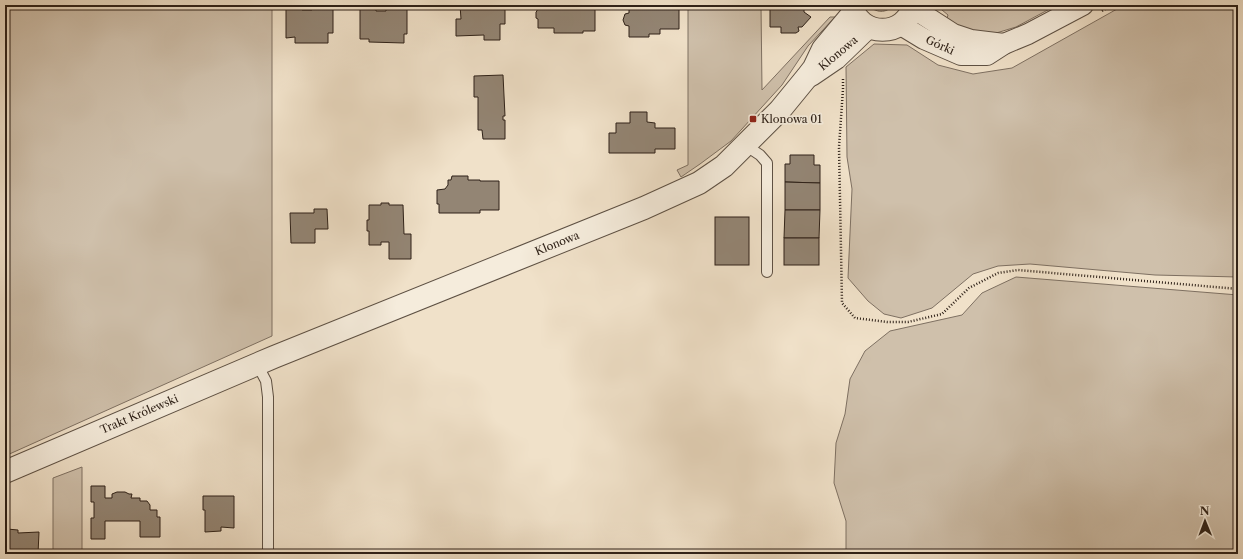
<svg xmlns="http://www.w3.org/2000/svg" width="1243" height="559" viewBox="0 0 1243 559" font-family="'Libre Caslon Text',serif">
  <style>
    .green { fill: #cfc0ab; stroke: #7e7062 }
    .building { fill: #938574; stroke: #2e2118 }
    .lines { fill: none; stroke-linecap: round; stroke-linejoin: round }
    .service-casing { stroke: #5e5144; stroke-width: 12 }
    .minor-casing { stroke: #5e5144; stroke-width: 22 }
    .tertiary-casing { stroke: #5e5144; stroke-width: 24 }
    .path { stroke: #2e2118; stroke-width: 2.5; stroke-dasharray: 1 2; stroke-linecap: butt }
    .service { stroke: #f5ecdc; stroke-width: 10 }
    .minor { stroke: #f5ecdc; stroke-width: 20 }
    .tertiary { stroke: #f5ecdc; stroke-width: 22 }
    .poi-dot { fill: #8f2418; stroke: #f5ecdc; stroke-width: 1.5 }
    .labels { text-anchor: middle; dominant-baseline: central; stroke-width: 3.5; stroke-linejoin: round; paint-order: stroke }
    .street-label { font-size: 11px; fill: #2e2118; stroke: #f5ecdc }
    .poi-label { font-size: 11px; fill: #2e2118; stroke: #f5ecdc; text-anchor: start }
  </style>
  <rect width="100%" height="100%" fill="#f0e1c9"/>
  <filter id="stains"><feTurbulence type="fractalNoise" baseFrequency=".005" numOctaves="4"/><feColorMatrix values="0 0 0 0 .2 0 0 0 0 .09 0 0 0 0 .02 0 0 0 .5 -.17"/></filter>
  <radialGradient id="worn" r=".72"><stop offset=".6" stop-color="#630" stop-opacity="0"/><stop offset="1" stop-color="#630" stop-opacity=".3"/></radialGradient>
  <g class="green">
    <polygon points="5,5 272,5 272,336 5,456"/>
    <polygon points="688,5 761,5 762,90 830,17 835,17 808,46 782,85 731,141 700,164 681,177 677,170 688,165"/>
    <path d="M868,5H893C886,14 876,13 868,5Z"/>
    <polygon points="936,5 1057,5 1016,27 993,34 972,35 947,18 948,15"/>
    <polygon points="1128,5 1238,5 1238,277 1155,275 1030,264 998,266 973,274 932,308 901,318 884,314 868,301 848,278 852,189 847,157 846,67 874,44 907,45 938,65 973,74 1012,68 1117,9"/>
    <polygon points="1016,277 1238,295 1238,554 846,554 846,521 834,483 836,443 845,414 850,379 865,351 890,331 962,315 982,293"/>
    <polygon points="82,467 82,554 53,554 53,478"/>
  </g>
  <g class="building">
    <polygon points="312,5 333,5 333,33 328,33 328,43 295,43 295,37 286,38 286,7 302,7 302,10 312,10"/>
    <polygon points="386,5 407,5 407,34 404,34 404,43 369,42 369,39 360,39 360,8 376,8 376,11 386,11"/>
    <polygon points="460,5 505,5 505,24 500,24 500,40 484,40 484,35 456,36 456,19 461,19"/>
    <polygon points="537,5 595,5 595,31 583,31 583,33 554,33 554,28 538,28 538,19 536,18 536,12 537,11"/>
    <polygon points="629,5 660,5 660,9 679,9 679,29 660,29 660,34 649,34 649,37 629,37 629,26 625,25 623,20 625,14 629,13"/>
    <polygon points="770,5 804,5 804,12 811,17 802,27 798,27 799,31 796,33 781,33 781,27 770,27"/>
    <polygon points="503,75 505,116 503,116 503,120 505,120 505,139 483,139 482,130 478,130 478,97 474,97 474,76"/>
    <polygon points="630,112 647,112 647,122 655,123 655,128 675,128 675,149 655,149 655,153 609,153 609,133 616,133 616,123 630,123"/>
    <polygon points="790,155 814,155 814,165 820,165 820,183 785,182 785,164 790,164"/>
    <polygon points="452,176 468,176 468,180 480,180 480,181 499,181 499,210 480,210 480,213 439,213 439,204 437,204 437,190 445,189 448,185 448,180 451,180"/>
    <polygon points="785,182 820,183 820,210 785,210"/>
    <polygon points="381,203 389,203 389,205 403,205 404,234 411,234 411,259 389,259 389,242 381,242 381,245 369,245 369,231 367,231 367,220 369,220 369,205 381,205"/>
    <polygon points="314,209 327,209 328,229 315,229 315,243 291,243 290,213 314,213"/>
    <polygon points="785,210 820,210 819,238 784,238"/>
    <rect x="715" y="217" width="34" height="48"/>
    <rect x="784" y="238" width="35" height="27"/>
    <polygon points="91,486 105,486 105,498 112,498 112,494 117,492 125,492 129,494 132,494 131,498 140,498 140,501 147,501 150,505 150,510 157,510 157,517 160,517 160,537 140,537 140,521 105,521 105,539 91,539 91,518 94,518 94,502 91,502"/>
    <polygon points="203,496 234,496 234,528 221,527 221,531 205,532 205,510 203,510"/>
    <polygon points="7,529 18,530 18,533 39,532 38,554 8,554"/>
  </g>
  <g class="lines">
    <g class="service-casing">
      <g id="service">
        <polyline points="745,145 760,155 767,163 767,272"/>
        <polyline points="257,364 266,381 268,397 268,554"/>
      </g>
    </g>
    <g class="minor-casing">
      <g id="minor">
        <polyline points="913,8 953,34 971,40 1004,44"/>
        <polyline points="901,25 924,39 961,55 987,55 1004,44 1028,34 1083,5"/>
      </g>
    </g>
    <g class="tertiary-casing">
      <g id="tertiary">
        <path d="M851,5C860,38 905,38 914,5"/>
        <polyline points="811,75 836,58 868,27"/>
        <polyline points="5,472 274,357 644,208 699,183 724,166 780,110 807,77 814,68 823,49 854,12"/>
      </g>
    </g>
    <g class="path">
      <polyline points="1102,11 1112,5"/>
      <polyline points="843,79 843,89 839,147 842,303 855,318 887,322 908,322 942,314 969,288 998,273 1018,270 1238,289"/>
    </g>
    <use href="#service" class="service"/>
    <use href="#minor" class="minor"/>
    <use href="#tertiary" class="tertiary"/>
  </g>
  <rect class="poi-dot" x="749" y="115" width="8" height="8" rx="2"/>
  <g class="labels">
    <g class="street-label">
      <text transform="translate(940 45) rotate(24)">Górki</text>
      <text transform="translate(838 53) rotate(-40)">Klonowa</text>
      <text transform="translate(557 243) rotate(-22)">Klonowa</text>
      <text transform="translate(139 414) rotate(-23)">Trakt Królewski</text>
    </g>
    <g class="poi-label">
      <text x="761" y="119">Klonowa 01</text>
    </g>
  </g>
  <rect width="1243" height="559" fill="none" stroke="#f0e1c9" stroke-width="20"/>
  <rect x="6" y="6" width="1231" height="547" fill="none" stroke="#2e2118" stroke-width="2"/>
  <rect x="10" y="10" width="1223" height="539" fill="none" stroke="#2e2118"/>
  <g transform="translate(1205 521) rotate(359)" stroke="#f5ecdc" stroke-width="3" paint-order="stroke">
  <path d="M0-3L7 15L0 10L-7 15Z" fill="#2e2118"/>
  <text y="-6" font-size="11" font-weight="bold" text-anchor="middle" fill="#2e2118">N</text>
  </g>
  <rect width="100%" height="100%" filter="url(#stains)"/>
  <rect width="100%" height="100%" fill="url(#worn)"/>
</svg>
